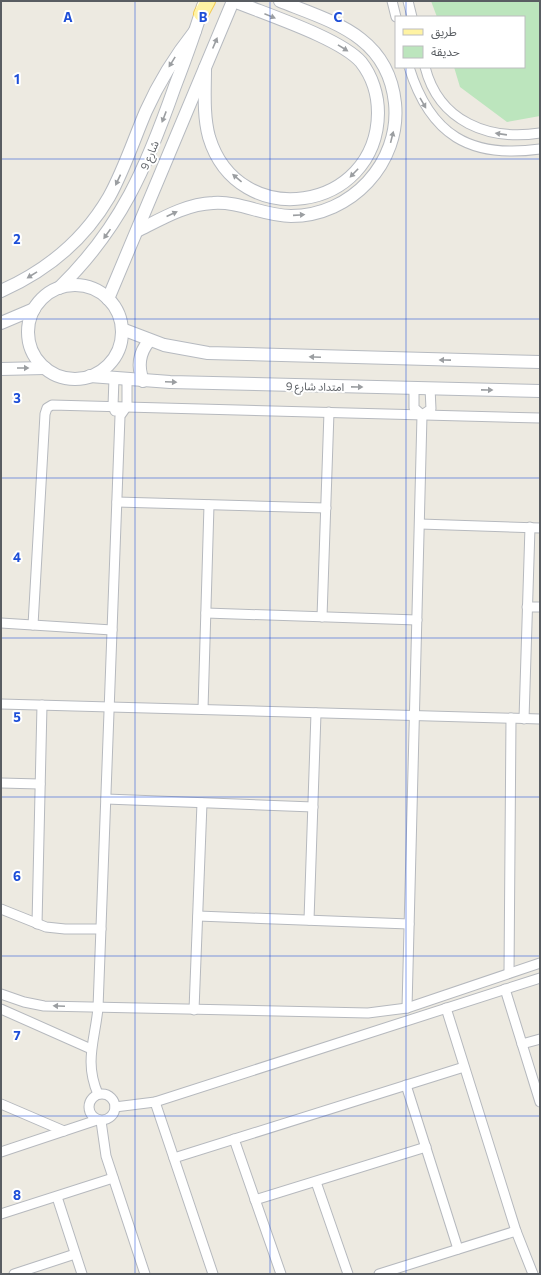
<svg xmlns="http://www.w3.org/2000/svg" width="541" height="1275" viewBox="0 0 541 1275" font-family="Commissioner,'Noto Sans Arabic',sans-serif">
  <style>
    .green { fill: #bce5bd }
    .lines { fill: none; stroke-linecap: round; stroke-linejoin: round }
    .street-casing { stroke: #b6b9be; stroke-width: 11 }
    .secondary-casing { stroke: #b6bac0; stroke-width: 14 }
    .primary-casing { stroke: #f2ca54; stroke-width: 16 }
    .street { stroke: #fff; stroke-width: 9 }
    .secondary { stroke: #fff; stroke-width: 12 }
    .primary { stroke: #fff3a3; stroke-width: 14 }
    .oneway { fill: #9b9ea1 }
    .grid { fill: none; stroke: #1d4ed8; stroke-width: 1; stroke-opacity: 0.55 }
    .labels { text-anchor: middle; dominant-baseline: central; stroke-width: 4; stroke-linejoin: round; paint-order: stroke }
    .street-label { font-size: 11px; fill: #595d62; stroke: #fff }
    .grid-label { font-size: 13px; text-anchor: middle; font-weight: bold; fill: #1d4ed8; stroke: #fff; stroke-width: 4; stroke-linejoin: round; paint-order: stroke }
  </style>
  <rect width="100%" height="100%" fill="#edeae1"/>
  <polygon class="green" points="431,1 540,1 540,116 507,122 460,87 454,67 524,67 524,17 437,17"/>
  <g class="lines">
    <g class="street-casing">
      <g id="street">
        <polyline points="392,1 396,17"/>
        <polyline points="408,1 412,17"/>
        <path d="M409,67C430,135 470,159 540,149"/>
        <path d="M425,67C439,122 489,141 540,133"/>
        <polyline points="114,378 113,406 115,411"/>
        <polyline points="414,388 414,408 422,415"/>
        <polyline points="422,415 431,409 430,388"/>
        <polyline points="117,502 326,508"/>
        <polyline points="420,524 540,528"/>
        <polyline points="527,607 540,607"/>
        <polyline points="206,613 417,620"/>
        <polyline points="322,617 329,412"/>
        <polyline points="1,623 112,630"/>
        <polyline points="33,625 45,414 47,408 52,405 540,418"/>
        <polyline points="1,704 540,719"/>
        <polyline points="203,709 209,505"/>
        <polyline points="524,719 530,527"/>
        <polyline points="1,783 40,784"/>
        <polyline points="106,799 313,807"/>
        <polyline points="1,909 46,927 65,929 101,929"/>
        <polyline points="198,916 409,924"/>
        <polyline points="309,920 316,713"/>
        <polyline points="37,924 42,705"/>
        <polyline points="509,973 511,718"/>
        <polyline points="505,989 540,1102"/>
        <polyline points="1,994 24,1002 44,1006 368,1013 407,1008 540,963"/>
        <polyline points="407,1008 422,415"/>
        <polyline points="446,1008 516,1231 533,1274"/>
        <polyline points="1,1009 91,1049"/>
        <polyline points="194,1010 202,803"/>
        <polyline points="522,1044 540,1039"/>
        <polyline points="406,1085 458,1249"/>
        <circle cx="102" cy="1107" r="13"/>
        <path d="M98,1094C84,1062 95,1040 98,1008L120,416L127,406V380"/>
        <polyline points="155,1102 213,1274"/>
        <polyline points="1,1104 64,1131"/>
        <polyline points="115,1107 155,1102 540,978"/>
        <polyline points="101,1121 106,1156 145,1274"/>
        <polyline points="234,1139 281,1274"/>
        <polyline points="1,1152 97,1120"/>
        <polyline points="174,1158 464,1067"/>
        <polyline points="316,1182 348,1274"/>
        <polyline points="57,1197 82,1274"/>
        <polyline points="255,1200 426,1147"/>
        <polyline points="1,1214 113,1178"/>
        <polyline points="14,1274 75,1254"/>
        <polyline points="379,1274 516,1231"/>
      </g>
    </g>
    <g class="secondary-casing">
      <g id="secondary">
        <path d="M205,68C205,90 203,115 209,137C238,233 377,212 378,113C378,95 372,76 361,62C340,38 265,14 234,1"/>
        <path d="M137,231C161,219 186,204 213,203C240,201 264,216 291,216C351,216 401,163 395,103C388,36 333,22 280,1"/>
        <circle cx="75" cy="332" r="47"/>
        <path d="M59,288C121,228 147,166 175,86C185,60 195,33 203,6"/>
        <path d="M1,291C46,271 84,240 109,197C124,170 134,139 146,111C159,82 176,55 195,31"/>
        <polyline points="108,299 233,1"/>
        <polyline points="1,323 34,309"/>
        <polyline points="122,329 164,345 208,353 540,362"/>
        <polyline points="1,369 45,368"/>
        <polyline points="90,376 170,382 540,391"/>
        <path d="M143,381C137,366 139,353 149,341"/>
      </g>
    </g>
    <g class="primary-casing">
      <polyline id="primary" points="201,14 208,1"/>
    </g>
    <use href="#street" class="street"/>
    <use href="#secondary" class="secondary"/>
    <use href="#primary" class="primary"/>
  </g>
  <defs><path id="oneway-solid" d="M-6-.8H1V-3.2L6.5 0L1 3.2V.8H-6Z"/></defs>
  <g class="oneway">
    <use href="#oneway-solid" transform="translate(270 16) rotate(22)"/>
    <use href="#oneway-solid" transform="translate(215 43) rotate(-67)"/>
    <use href="#oneway-solid" transform="translate(343 48) rotate(32)"/>
    <use href="#oneway-solid" transform="translate(172 62) rotate(122)"/>
    <use href="#oneway-solid" transform="translate(423 103) rotate(60)"/>
    <use href="#oneway-solid" transform="translate(164 117) rotate(111)"/>
    <use href="#oneway-solid" transform="translate(501 134) rotate(-172)"/>
    <use href="#oneway-solid" transform="translate(392 137) rotate(-76)"/>
    <use href="#oneway-solid" transform="translate(354 173) rotate(134)"/>
    <use href="#oneway-solid" transform="translate(237 178) rotate(-140)"/>
    <use href="#oneway-solid" transform="translate(118 180) rotate(115)"/>
    <use href="#oneway-solid" transform="translate(172 214) rotate(-25)"/>
    <use href="#oneway-solid" transform="translate(299 215) rotate(-4)"/>
    <use href="#oneway-solid" transform="translate(107 234) rotate(125)"/>
    <use href="#oneway-solid" transform="translate(32 275) rotate(148)"/>
    <use href="#oneway-solid" transform="translate(315 357) rotate(-178)"/>
    <use href="#oneway-solid" transform="translate(445 360) rotate(-179)"/>
    <use href="#oneway-solid" transform="translate(23 368)"/>
    <use href="#oneway-solid" transform="translate(171 382) rotate(2)"/>
    <use href="#oneway-solid" transform="translate(357 387) rotate(1)"/>
    <use href="#oneway-solid" transform="translate(487 390) rotate(1)"/>
    <use href="#oneway-solid" transform="translate(59 1006) rotate(-178)"/>
  </g>
  <path class="grid" d="M135,1V1274M270,1V1274M406,1V17M406,67V1274M1,159H540M1,319H540M1,478H540M1,638H540M1,797H540M1,956H540M1,1116H540"/>
  <g class="labels">
    <g class="street-label">
      <text transform="translate(149 155) rotate(-67)">شارع 9</text>
      <text transform="translate(315 386) rotate(1)">امتداد شارع 9</text>
    </g>
  </g>
  <g class="grid-label">
    <text x="68" y="22">A</text>
    <text x="203" y="22">B</text>
    <text x="338" y="22">C</text>
    <text x="17" y="84">1</text>
    <text x="17" y="244">2</text>
    <text x="17" y="403">3</text>
    <text x="17" y="562">4</text>
    <text x="17" y="722">5</text>
    <text x="17" y="881">6</text>
    <text x="17" y="1040">7</text>
    <text x="17" y="1200">8</text>
  </g>
  <rect width="541" height="1275" fill="none" stroke="#595d62" stroke-width="4"/>
  <rect x="395" y="16" width="130" height="52" fill="#ffffff" stroke="#bdbec0"/>
  <rect x="403" y="29" width="20" height="6" fill="#fff3a3" stroke="#bdbec0"/>
  <text x="431" y="36" font-size="12" fill="#595d62">طريق</text>
  <rect x="403" y="46" width="20" height="12" fill="#bce5bd" stroke="#bdbec0"/>
  <text x="431" y="56" font-size="12" fill="#595d62">حديقة</text>
</svg>
